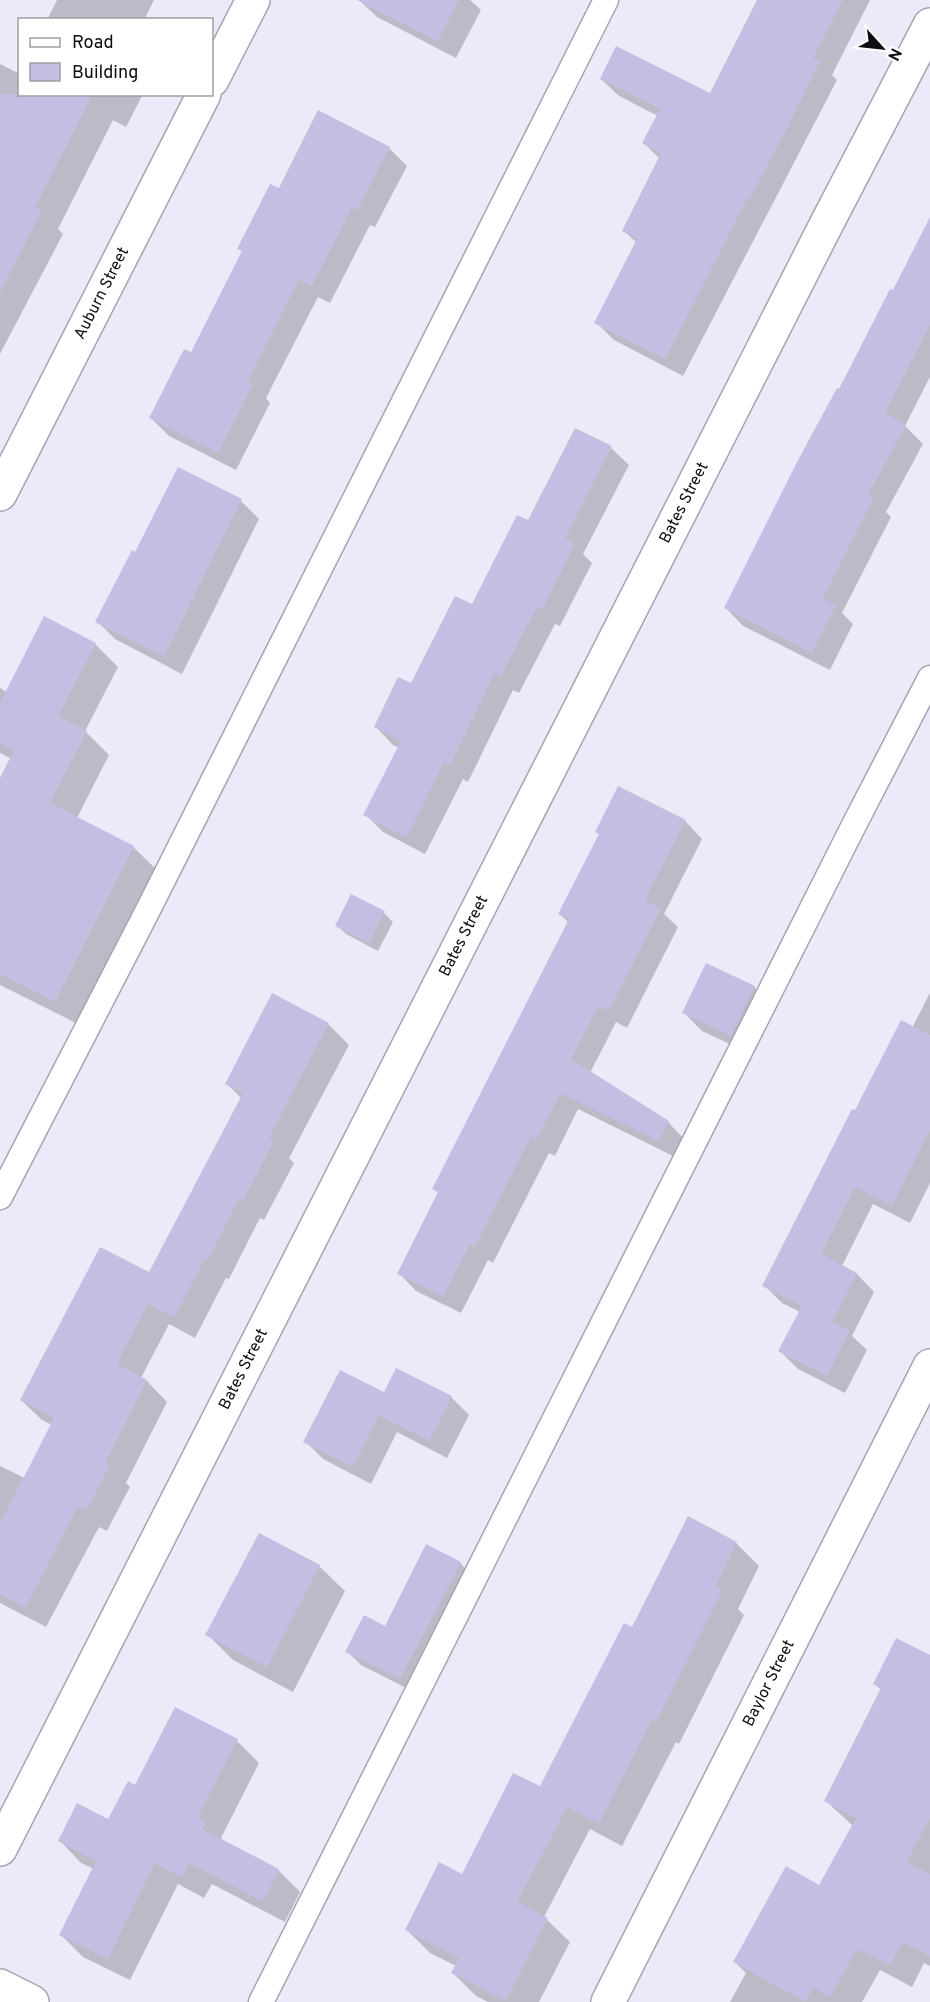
<svg xmlns="http://www.w3.org/2000/svg" width="930" height="2002" viewBox="0 0 930 2002" font-family="Overpass,sans-serif">
  <style>
    .shadow { fill: #0003 }
    .building { fill: #c6bde2 }
    .lines { fill: none; stroke-linecap: round; stroke-linejoin: round }
    .service-casing { stroke: #a7a3b3; stroke-width: 27 }
    .minor-casing { stroke: #a7a3b3; stroke-width: 36 }
    .service { stroke: #fff; stroke-width: 24 }
    .minor { stroke: #fff; stroke-width: 33 }
    .labels { text-anchor: middle; dominant-baseline: central; stroke-width: 4.5; stroke-linejoin: round; paint-order: stroke }
    .street-label { font-size: 16px; fill: #0d0c11; stroke: #fff }
  </style>
  <rect width="100%" height="100%" fill="#ede9f9"/>
  <g class="shadow">
    <polygon points="57,0 154,0 144,20 47,20"/>
    <polygon points="359,0 470,0 481,10 456,58 377,17"/>
    <polygon points="781,0 870,0 832,75 837,80 683,376 614,340 596,322 637,243 623,230 660,159 644,143 658,116 619,96 601,79 710,96"/>
    <polygon points="0,64 20,74 20,94 143,94 126,127 113,120 58,229 63,234 0,354"/>
    <polygon points="389,148 407,166 375,227 370,225 330,303 318,297 266,398 270,403 236,470 169,436 151,418 192,354 243,253 239,248 279,190"/>
    <polygon points="930,220 930,377 905,426 923,444 886,512 891,517 842,613 853,624 830,670 743,626 726,608"/>
    <polygon points="611,448 629,465 583,554 592,563 560,626 555,624 519,693 513,690 468,782 463,779 425,854 383,832 365,814 399,748 393,745 376,727 411,685 472,606 529,522"/>
    <polygon points="241,501 259,519 182,674 115,639 97,621 136,554"/>
    <polygon points="95,644 118,667 85,731 109,755 77,818 133,847 157,870 78,1024 0,985 0,781 12,759 0,753 0,688 7,692"/>
    <polygon points="685,821 702,839 664,914 678,927 627,1028 616,1022 590,1073 668,1122 685,1140 675,1157 578,1109 555,1156 549,1153 493,1263 488,1260 461,1313 416,1291 399,1273 439,1194 434,1188 569,923 560,914"/>
    <polygon points="352,896 384,913 393,922 378,951 346,934 337,925"/>
    <polygon points="754,987 772,1005 749,1053 702,1031 684,1013"/>
    <polygon points="930,993 930,1183 910,1223 873,1204 842,1266 857,1274 874,1292 852,1336 867,1350 845,1393 798,1369 780,1351 800,1312 782,1303 764,1285 856,1112 912,1028"/>
    <polygon points="328,1024 349,1045 289,1158 294,1163 264,1220 260,1218 229,1279 226,1278 195,1338 169,1324 141,1378 147,1381 167,1402 126,1483 130,1487 107,1531 99,1527 46,1627 0,1603 0,1466 25,1478 52,1425 42,1420 21,1400 149,1274 242,1099 227,1084"/>
    <polygon points="384,1394 451,1397 469,1415 447,1458 397,1432 371,1484 323,1459 305,1441"/>
    <polygon points="736,1543 759,1566 738,1609 744,1615 679,1744 676,1742 622,1846 590,1829 544,1917 570,1942 539,2002 488,2002 476,1996 453,1973 456,1966 430,1953 407,1930 463,1876 541,1788 633,1629"/>
    <polygon points="427,1546 460,1563 474,1577 414,1692 361,1665 347,1651 385,1628"/>
    <polygon points="319,1566 345,1591 293,1692 233,1660 207,1634"/>
    <polygon points="930,1657 930,1966 924,1963 912,1987 880,1970 862,2002 730,2002 746,1973 735,1962 820,1887 853,1826 826,1801 882,1691 875,1684"/>
    <polygon points="175,1709 237,1741 259,1763 221,1838 225,1843 278,1870 300,1892 285,1922 212,1884 204,1898 178,1884 130,1980 83,1957 61,1935 94,1869 81,1863 59,1840 109,1821 135,1787"/>
  </g>
  <g class="building">
    <polygon points="357,0 459,0 438,41"/>
    <polygon points="757,0 843,0 813,58 820,61 788,127 749,200 747,199 665,359 594,323 637,239 622,231 661,153 642,143 660,109 600,79 616,46 710,93"/>
    <polygon points="0,94 93,94 35,208 42,211 0,293"/>
    <polygon points="318,110 390,147 357,211 352,208 312,286 299,280 248,381 253,384 218,453 149,418 184,349 191,352 242,251 237,249 270,184 279,188"/>
    <polygon points="930,217 930,325 885,413 906,425 868,495 874,498 822,599 836,605 812,653 724,608 797,462 837,388 839,389 890,289 893,290"/>
    <polygon points="575,428 612,446 565,539 575,544 542,610 537,607 501,676 495,673 450,765 444,762 407,837 363,815 401,741 374,727 398,677 411,683 455,596 472,604 517,515 528,520"/>
    <polygon points="178,467 242,499 164,657 95,622 132,550 135,552"/>
    <polygon points="44,616 96,643 58,716 87,731 50,803 134,846 55,1002 0,974 0,778 14,750 0,743 0,703"/>
    <polygon points="618,786 686,820 645,900 661,909 609,1011 598,1006 571,1059 669,1121 658,1141 561,1093 537,1139 531,1137 475,1247 470,1244 443,1297 397,1274 438,1192 432,1189 569,919 558,914 599,834 595,832"/>
    <polygon points="351,894 385,911 369,943 335,926"/>
    <polygon points="706,963 755,986 731,1036 682,1013"/>
    <polygon points="272,993 329,1023 269,1138 274,1141 243,1201 239,1198 208,1260 205,1258 174,1318 148,1304 117,1364 147,1380 105,1463 110,1465 86,1511 78,1507 25,1608 0,1594 0,1524 54,1418 20,1400 100,1247 149,1272 243,1093 225,1084"/>
    <polygon points="901,1020 930,1035 930,1130 892,1206 855,1187 821,1254 857,1273 832,1322 850,1331 827,1376 778,1351 802,1306 762,1286 852,1109 855,1110"/>
    <polygon points="396,1368 452,1396 429,1441 379,1415 353,1467 303,1442 340,1370 384,1392"/>
    <polygon points="688,1516 737,1542 716,1585 722,1591 656,1722 652,1720 599,1824 567,1807 517,1902 548,1918 506,2001 451,1973 459,1958 405,1930 439,1862 462,1874 513,1773 540,1786 624,1623 632,1627"/>
    <polygon points="259,1533 320,1565 267,1667 205,1635"/>
    <polygon points="426,1544 461,1562 400,1679 345,1652 364,1615 385,1626"/>
    <polygon points="896,1638 930,1655 930,1818 907,1862 930,1874 930,1956 902,1942 890,1965 857,1949 830,1997 814,1988 805,2002 733,1962 786,1866 819,1885 856,1818 824,1801 881,1688 873,1684"/>
    <polygon points="175,1707 238,1739 198,1817 206,1821 202,1829 279,1869 263,1901 189,1863 182,1877 155,1863 108,1959 59,1935 96,1861 58,1841 77,1803 108,1819 128,1781 135,1785"/>
  </g>
  <g class="lines">
    <g class="service-casing">
      <g id="service">
        <polyline points="0,1197 148,910 606,0"/>
        <polyline points="261,2002 854,825 930,678"/>
      </g>
    </g>
    <g class="minor-casing">
      <g id="minor">
        <polyline points="212,80 253,0"/>
        <path id="s1" d="M0,494L204,94"/>
        <path id="s2" d="M0,1849L827,223L930,25"/>
        <polyline points="0,1986 32,2002"/>
        <path id="s3" d="M608,2002L930,1366"/>
      </g>
    </g>
    <use href="#service" class="service"/>
    <use href="#minor" class="minor"/>
  </g>
  <g class="labels">
    <g class="street-label">
      <text stroke="none"><textPath href="#s1" startOffset="225">Auburn Street</textPath></text>
      <text stroke="none"><textPath href="#s2" startOffset="1510">Bates Street</textPath></text>
      <text stroke="none"><textPath href="#s2" startOffset="1024">Bates Street</textPath></text>
      <text stroke="none"><textPath href="#s2" startOffset="538">Bates Street</textPath></text>
      <text stroke="none"><textPath href="#s3" startOffset="357">Baylor Street</textPath></text>
    </g>
  </g>
  <rect x="18" y="18" width="195" height="78" fill="#ffffff" stroke="#9e9ea0" stroke-width="1.5"/>
  <rect x="30" y="38" width="30" height="9" fill="#ffffff" stroke="#9e9ea0" stroke-width="1.5"/>
  <text x="72" y="48" font-size="18" fill="#0d0c11">Road</text>
  <rect x="30" y="63" width="30" height="18" fill="#c6bde2" stroke="#9e9ea0" stroke-width="1.5"/>
  <text x="72" y="78" font-size="18" fill="#0d0c11">Building</text>
  <g transform="translate(882 48) rotate(117)" stroke="#ffffff" stroke-width="4.5" paint-order="stroke">
  <path d="M0-4.5L10 22L0 15L-10 22Z" fill="#0d0c11"/>
  <text y="-9" font-size="16" font-weight="bold" text-anchor="middle" fill="#0d0c11">N</text>
  </g>
</svg>
